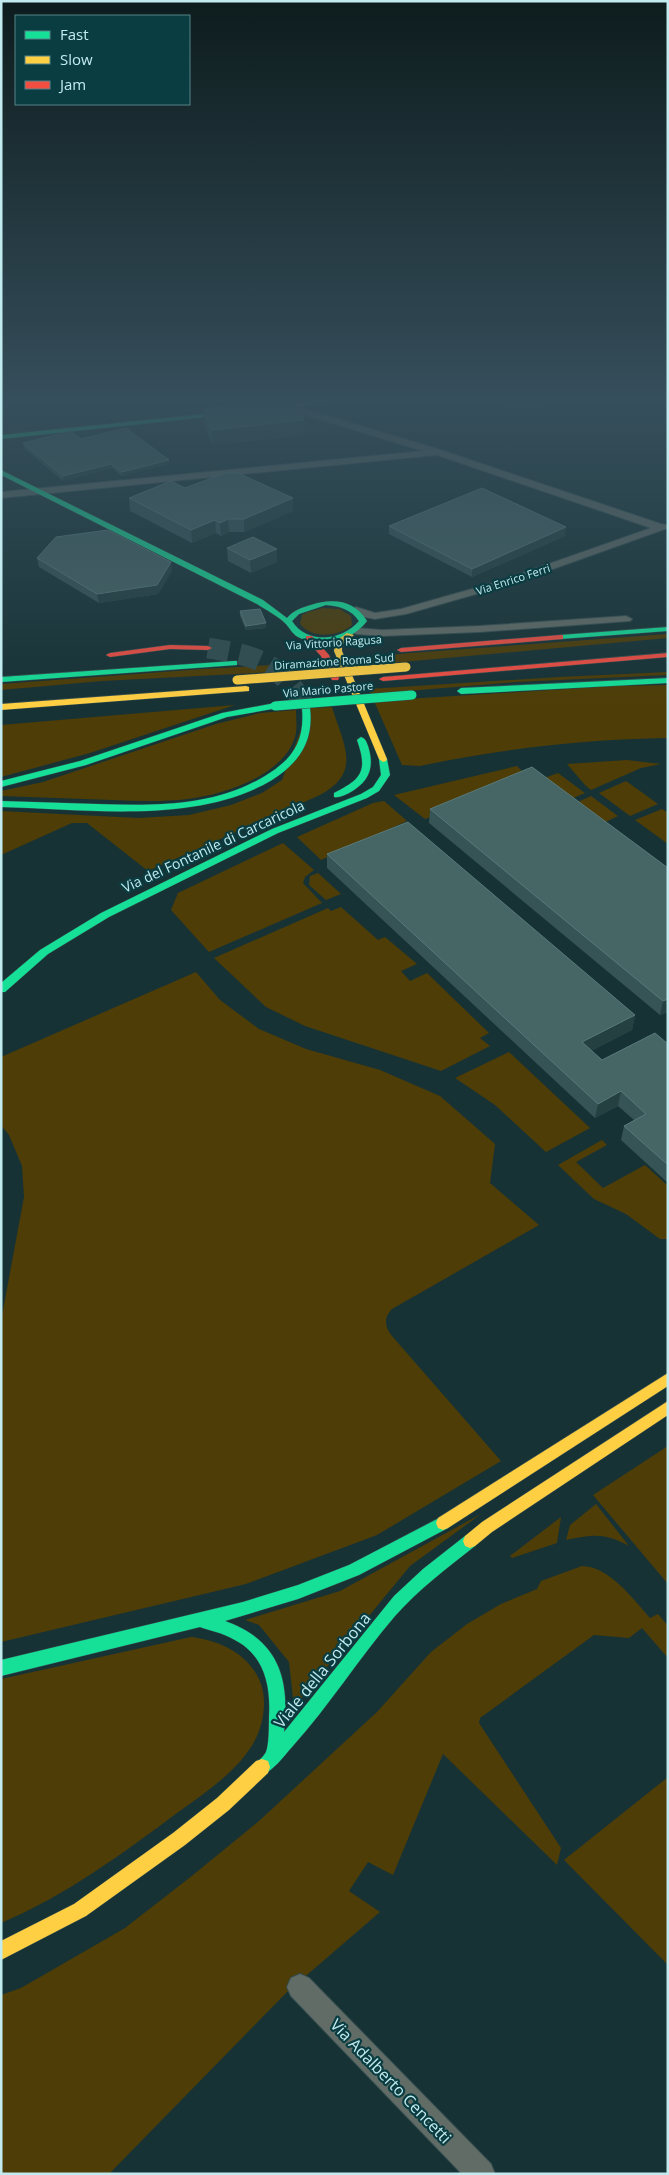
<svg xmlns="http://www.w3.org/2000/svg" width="669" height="2175" viewBox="0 0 669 2175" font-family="'Open Sans',sans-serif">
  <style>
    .green { fill: #4e3d07 }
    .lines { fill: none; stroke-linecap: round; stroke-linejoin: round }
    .highway-tunnel { stroke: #314e51; stroke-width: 21; stroke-dasharray: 21 11; stroke-linecap: butt }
    .street-casing { stroke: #354e50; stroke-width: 2 }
    .fast-casing { stroke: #354e50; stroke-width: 1 }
    .slow-casing { stroke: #354e50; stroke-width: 1 }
    .jam-casing { stroke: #354e50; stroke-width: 1 }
    .street { fill: #626c66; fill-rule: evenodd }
    .fast { fill: #16e098; fill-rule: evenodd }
    .slow { fill: #ffcf43; fill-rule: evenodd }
    .jam { fill: #f24e42; fill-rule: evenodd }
    .fast-bridge-casing { stroke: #354e50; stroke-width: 10; stroke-linecap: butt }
    .slow-bridge-casing { stroke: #354e50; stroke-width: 10; stroke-linecap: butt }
    .fast-bridge { stroke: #16e098; stroke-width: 9 }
    .slow-bridge { stroke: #ffcf43; stroke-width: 9 }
    .wall { fill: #365455 }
    .shaded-wall { fill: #244041 }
    .building { fill: #466565; stroke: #597a7b }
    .labels { text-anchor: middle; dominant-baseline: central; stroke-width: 4.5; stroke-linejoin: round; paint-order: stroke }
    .far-street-label { font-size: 11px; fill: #c2ebef; stroke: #0a3d42 }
    .street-label { font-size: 14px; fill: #c2ebef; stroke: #0a3d42 }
    .near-street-label { font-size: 16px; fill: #c2ebef; stroke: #0a3d42 }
  </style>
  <rect width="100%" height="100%" fill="#173235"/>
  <g class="green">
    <path d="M323,608L340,609L351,616L352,625C339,637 311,639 300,624L302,615L308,612Z"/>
    <polygon points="668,634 668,638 313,670 102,681 1,690 1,684 203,669 325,662 410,653"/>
    <polygon points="668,672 668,675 516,682 371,694 368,689 559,677"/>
    <path d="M668,685V738C584,739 502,749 420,766L402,765L374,701L614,686Z"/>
    <polygon points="235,705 90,753 1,777 1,725"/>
    <path d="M332,707C343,744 363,772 320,795L148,871L87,823H72L1,855V811L138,818L189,815L231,805L262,793L282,780L309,708Z"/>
    <path d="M296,710C296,720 298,730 294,740C281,776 223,795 188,799C163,802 137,801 112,800C75,799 38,797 1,796V791L43,782L216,724L260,713Z"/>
    <polygon points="627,760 661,764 641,768 591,790 585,785 567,764"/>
    <polygon points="517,766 531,781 425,819 394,795"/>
    <polygon points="558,773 585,793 566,801 539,780"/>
    <polygon points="626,781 658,804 630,816 599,793"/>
    <polygon points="591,796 618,816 599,825 571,805"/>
    <polygon points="384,801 407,821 321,860 297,837 373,803"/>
    <polygon points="662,809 668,813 668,844 635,820"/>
    <polygon points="283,843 314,870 305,877 303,883 322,903 209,952 171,910 178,893"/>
    <polygon points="318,873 341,894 326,900 309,885 310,876"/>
    <polygon points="341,907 378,940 385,937 417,964 401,971 410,981 427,973 489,1033 480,1038 490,1046 441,1071 305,1026 266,1007 214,958 328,908 331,911"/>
    <path d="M196,972L220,1000L259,1029L306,1049L380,1070L440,1096L495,1144L490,1183L539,1225L392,1309C383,1318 385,1327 392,1336L501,1461L377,1535L246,1584L1,1642V1321L24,1197L22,1166L9,1135L1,1125V1057Z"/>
    <polygon points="509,1052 590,1128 546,1152 495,1105 455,1078"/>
    <polygon points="602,1140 607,1145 576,1162 603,1188 645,1165 668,1186 668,1239 660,1239 626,1214 594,1199 558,1165"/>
    <polygon points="668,1446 668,1584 593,1495"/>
    <path d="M596,1504L629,1546C603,1532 593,1535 566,1540L570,1525Z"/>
    <polygon points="481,1514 410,1566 294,1707 289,1662 259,1625 245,1620 340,1591"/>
    <polygon points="561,1517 557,1543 512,1558 510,1556"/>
    <path d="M582,1566C609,1566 634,1600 650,1618L658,1614L668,1626V1658L642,1628L629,1638L594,1635L480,1718L479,1723L561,1848L557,1865L443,1754L393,1875L368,1862L349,1891L380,1912L286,1993L109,2174H1V1995L21,1988L125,1928L193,1875L259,1821L377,1712L431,1652L467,1624L501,1604L537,1589L541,1581Z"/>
    <path d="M191,1637C218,1640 247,1653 259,1679C269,1700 263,1729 251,1747C233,1775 203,1794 177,1813C122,1854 65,1896 1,1923V1679Z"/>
    <polygon points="668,1777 668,1965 564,1860"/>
  </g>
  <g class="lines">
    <path class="highway-tunnel" d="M208,648C258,656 280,662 306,708"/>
    <g class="street-casing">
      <g id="street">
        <polygon points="295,402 308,410 441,450 661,524 667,525 668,528 508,585 406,614 375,619 359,616 350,610 356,607 375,613 401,609 500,581 651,528 437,455 1,498 1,492 423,451 302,414 290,405"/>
        <polygon points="626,616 632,619 630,621 479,632 382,636 356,634 350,631 356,628 382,630 479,626"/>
        <polygon points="300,1974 309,1978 491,2164 495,2174 462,2174 291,1996 287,1987 291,1978"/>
      </g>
    </g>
    <g class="fast-casing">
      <g id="fast">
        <polygon points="234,411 236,412 236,414 1,439 1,435"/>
        <path d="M1,470L263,600L287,618C294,610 301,608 311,605C333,598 354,600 367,621C352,641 323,648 300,638C293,635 291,630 286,624C278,616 266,610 257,604L1,475ZM326,605C339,606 351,609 359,621C342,641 307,645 292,621L299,614Z"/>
        <polygon points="668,627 668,631 560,639 556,637 560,635"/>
        <polygon points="234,661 237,661 237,665 1,682 1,677"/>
        <polygon points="668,678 668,683 461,694 457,691 461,688"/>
        <polygon points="275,703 278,704 278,708 227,717 86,765 1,787 1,781 80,761 222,713"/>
        <path d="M306,705L310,708C314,741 299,763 272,780C197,825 85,809 1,807V801C33,802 64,803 96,804C154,806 214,807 265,776C293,759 305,741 302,708Z"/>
        <path d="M361,737C366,739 366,741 368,746C375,768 369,782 349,793C344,795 340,798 334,797V793C362,779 368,771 357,740Z"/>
        <polygon points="383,756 387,759 390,775 379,791 367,798 278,833 109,917 48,954 5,992 1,992 1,983 40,950 101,913 272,829 361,794 373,787 381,775 379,759"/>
        <path d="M443,1516L448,1518L450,1523L448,1528L359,1575L298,1599L225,1621C279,1640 290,1679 284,1732L394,1596L423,1569L465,1536L470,1534L475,1536L477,1541L475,1546C447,1568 419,1589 395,1616C359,1658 329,1706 292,1747C283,1757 274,1770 262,1775L256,1773L254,1767C257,1761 263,1758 266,1752C269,1745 269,1726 269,1717C271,1685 264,1654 233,1639C223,1633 211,1631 200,1627L1,1676V1660L243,1602L298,1585L349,1565Z"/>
      </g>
    </g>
    <g class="slow-casing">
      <g id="slow">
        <polygon points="330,398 345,398 266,412 263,410"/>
        <polygon points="347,633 354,635 342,645 342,651 387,759 386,761 383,762 379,759 334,651 335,642"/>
        <polygon points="246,686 249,687 249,691 1,710 1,704"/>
        <polygon points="668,1373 668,1386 448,1528 443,1530 438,1528 436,1523 438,1518"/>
        <polygon points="668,1401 668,1415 492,1532 475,1546 470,1548 465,1546 463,1541 465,1536 482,1522"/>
        <polygon points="262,1759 268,1761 270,1767 268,1773 229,1810 185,1845 86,1916 1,1960 1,1941 74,1904 173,1833 217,1798 256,1761"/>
      </g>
    </g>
    <g class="jam-casing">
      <g id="jam">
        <polygon points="560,635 563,635 563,639 401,652 397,650 401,648"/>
        <polygon points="306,636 312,636 329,655 339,678 338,680 332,680 321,656 306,640"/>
        <polygon points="170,645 208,646 212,648 208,650 170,649 110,657 106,655 110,653"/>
        <polygon points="668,653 668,657 383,681 379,679 383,677"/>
      </g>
    </g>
    <use href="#street" class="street"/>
    <use href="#fast" class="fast"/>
    <use href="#slow" class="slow"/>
    <use href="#jam" class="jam"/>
    <g class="fast-bridge-casing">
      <polyline id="fast-bridge" points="275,706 412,695"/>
    </g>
    <g class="slow-bridge-casing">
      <polyline id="slow-bridge" points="237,680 406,667"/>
    </g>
    <use href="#fast-bridge" class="fast-bridge"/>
    <use href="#slow-bridge" class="slow-bridge"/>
  </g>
  <g class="wall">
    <polygon points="508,398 577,398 577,399 522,409"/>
    <polygon points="203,409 304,420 304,435 212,445 204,424"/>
    <polygon points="81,439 169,460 169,464 122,476 112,468 63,481 24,448 23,443"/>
    <polygon points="185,488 293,511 244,532 229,532 221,536 216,533 192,543 130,511 129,498"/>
    <polygon points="389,526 565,536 472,577 389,534"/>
    <polygon points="227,548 277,562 251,573 228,561"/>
    <polygon points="37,558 172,571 158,594 99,603 39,567"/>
    <polygon points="240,611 266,628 246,630 240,616"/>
    <polygon points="430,809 668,868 668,1012 660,1015 429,823"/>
    <polygon points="327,854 635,1015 632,1030 591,1051 602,1060 668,1044 668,1183 621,1140 624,1126 634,1120 618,1106 595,1118 327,868"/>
  </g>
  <g class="shaded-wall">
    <polygon points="523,398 577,398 577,399 522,409"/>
    <polygon points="304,420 304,435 212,445 212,430"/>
    <polygon points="169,460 169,464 122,476 122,472"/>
    <polygon points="111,464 112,468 63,481 63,476"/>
    <polygon points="293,498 293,511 244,532 244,519"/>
    <polygon points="228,519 229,532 221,536 220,523"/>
    <polygon points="215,520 216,533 192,543 191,530"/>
    <polygon points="566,527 565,536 472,577 472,569"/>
    <polygon points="277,549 277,562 251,573 250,560"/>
    <polygon points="171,562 172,571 158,594 99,603 97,594"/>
    <polygon points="266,623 266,628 246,630 246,626"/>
    <polygon points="668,999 668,1012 660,1015 663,1001"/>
    <polygon points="635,1015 632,1030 579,1057 582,1042"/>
    <polygon points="621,1091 618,1106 595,1118 598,1104"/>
  </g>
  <g class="building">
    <polygon points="292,399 304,420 212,430 203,409"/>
    <polygon points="126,428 169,460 122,472 111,464 63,476 23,443 71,431 81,439"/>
    <polygon points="225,473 238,473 293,498 244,519 228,519 220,523 215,520 191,530 129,498 171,481 185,488"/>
    <polygon points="482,488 566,527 472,569 389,526"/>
    <polygon points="108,530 171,562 157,585 97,594 37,558 56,537"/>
    <polygon points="253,537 277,549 250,560 227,548"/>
    <polygon points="260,609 266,623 246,626 240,611"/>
    <polygon points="532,767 668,868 668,999 663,1001 430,809"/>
    <polygon points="408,822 635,1015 582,1042 602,1060 655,1033 668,1044 668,1165 624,1126 646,1114 621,1091 598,1104 327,854"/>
  </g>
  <linearGradient id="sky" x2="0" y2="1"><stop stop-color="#0d1c1d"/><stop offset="0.57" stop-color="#364f5c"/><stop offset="1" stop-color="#364f5c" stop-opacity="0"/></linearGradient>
  <rect width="669" height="703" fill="url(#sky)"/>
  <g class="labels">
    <g class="far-street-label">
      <text transform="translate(513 579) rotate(-18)">Via Enrico Ferri</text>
      <text transform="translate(334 642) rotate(-4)">Via Vittorio Ragusa</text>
      <text transform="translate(334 661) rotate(-4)">Diramazione Roma Sud</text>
      <text transform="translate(328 689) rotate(-5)">Via Mario Pastore</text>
    </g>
    <g class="street-label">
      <text transform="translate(213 846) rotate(-25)">Via del Fontanile di Carcaricola</text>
    </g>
    <g class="near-street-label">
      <text transform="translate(322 1670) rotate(-51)">Viale della Sorbona</text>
      <text transform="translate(391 2081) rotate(46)">Via Adalberto Cencetti</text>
    </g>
  </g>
  <rect width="669" height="2175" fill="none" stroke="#c2ebef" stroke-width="5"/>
  <rect x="15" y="15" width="175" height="90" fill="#0a3d42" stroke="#548387"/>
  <rect x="25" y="31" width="25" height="8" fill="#16e098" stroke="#548387"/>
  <text x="60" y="40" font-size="15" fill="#c2ebef">Fast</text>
  <rect x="25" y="56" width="25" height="8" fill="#ffcf43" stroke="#548387"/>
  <text x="60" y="65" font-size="15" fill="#c2ebef">Slow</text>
  <rect x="25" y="81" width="25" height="8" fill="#f24e42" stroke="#548387"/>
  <text x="60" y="90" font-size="15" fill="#c2ebef">Jam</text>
</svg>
